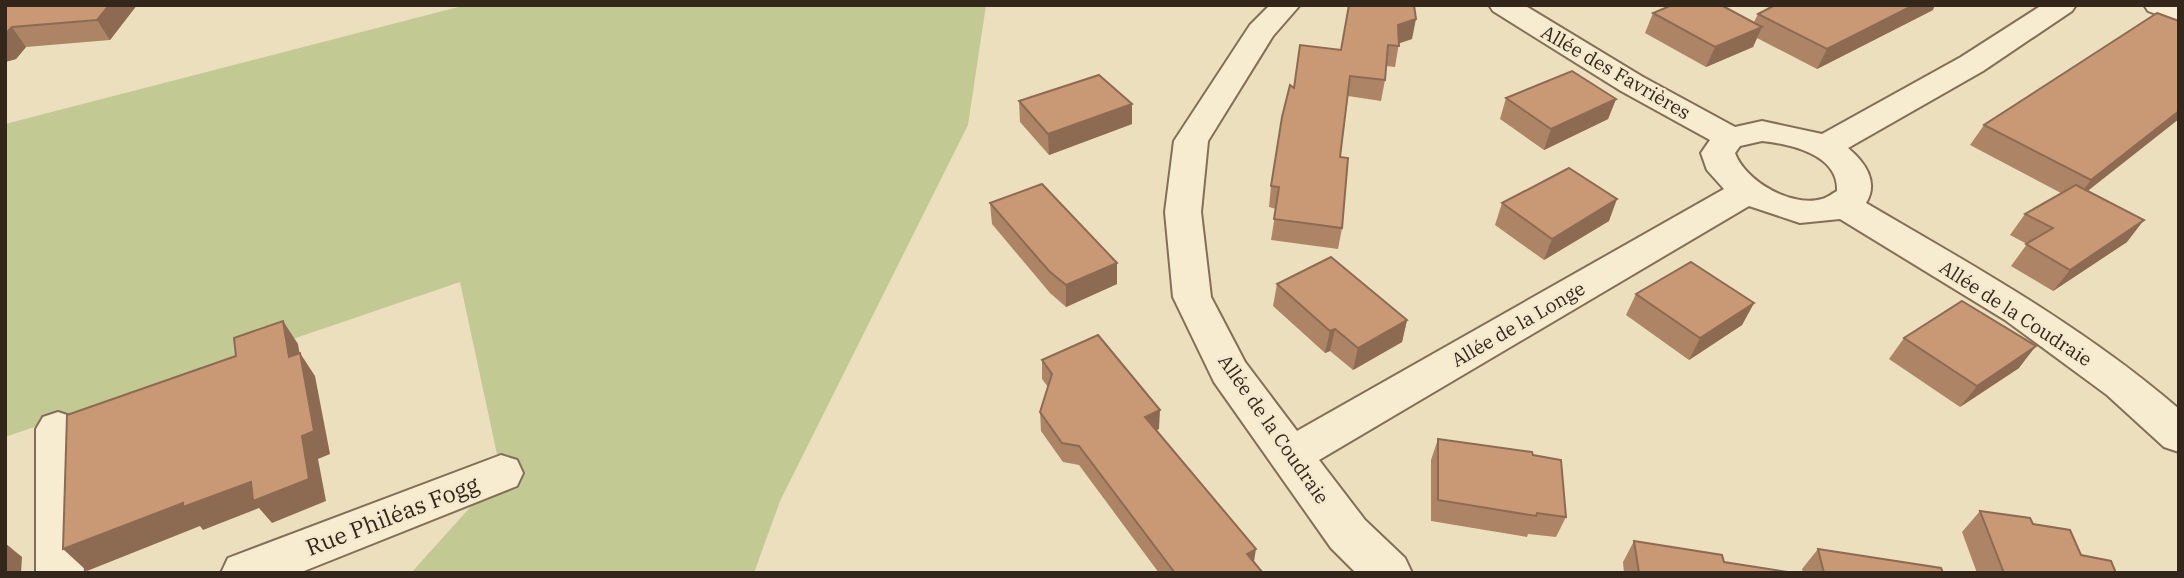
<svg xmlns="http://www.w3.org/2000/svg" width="2184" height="578" viewBox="0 0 2184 578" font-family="'IBM Plex Serif',serif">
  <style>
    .green { fill: #c2c993 }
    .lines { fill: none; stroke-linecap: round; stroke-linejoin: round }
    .street-casing { stroke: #836f57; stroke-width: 4 }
    .street { fill: #f7ecd0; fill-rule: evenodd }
    .wall { fill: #ad8465 }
    .shaded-wall { fill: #8d6b52 }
    .building { fill: #c99975; stroke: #8d6b52; stroke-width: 2 }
    .labels { text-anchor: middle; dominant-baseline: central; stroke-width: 5; stroke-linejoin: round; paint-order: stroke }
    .street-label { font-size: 19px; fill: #33271c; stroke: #f4e9cd }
    .near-street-label { font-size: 23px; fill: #33271c; stroke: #f4e9cd }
  </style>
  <rect width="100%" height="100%" fill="#ecdfbe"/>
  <polygon class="green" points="466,5 986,5 968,125 780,501 754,573 411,573 501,473 460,282 5,437 5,124"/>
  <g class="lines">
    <g class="street-casing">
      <g id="street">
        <path d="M1270,5H1300L1273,36L1208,141L1201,212L1211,297L1245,362L1297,431L1724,189L1707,170L1701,153L1710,140L1621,91L1493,11L1489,5H1524L1643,77L1735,127L1762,121L1822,134L1961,57L2042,5H2076L2072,11L1983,71L1848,148C1865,162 1879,182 1866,203C1974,266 2084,327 2179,409V452L2164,447L2107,395L2005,320L1840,219L1800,223L1749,206L1319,460L1365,520L1405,558L1412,573H1356L1331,548L1214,382L1173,297L1165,212L1174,141L1250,25ZM1762,141C1789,144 1839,154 1837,191C1833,193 1827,198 1822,199C1792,208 1745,181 1735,153L1740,146Z"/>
        <polygon points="2144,5 2179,5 2179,23 2148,11"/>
        <polygon points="58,412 73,417 80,429 84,573 36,573 36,429 43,417"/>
        <polygon points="501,455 517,460 523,473 517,486 299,573 221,573 228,558"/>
      </g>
    </g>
    <use href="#street" class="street"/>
  </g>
  <g class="wall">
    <polygon points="5,5 137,5 110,40 26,47 16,59 5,62"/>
    <polygon points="1933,10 1817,69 1757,38 1753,47 1706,67 1645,33 1653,13 1754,22 1758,14"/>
    <polygon points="2157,13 2088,191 2127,242 2053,291 2011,266 2027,244 2010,235 2025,214 2061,193 1970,145 1984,125"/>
    <polygon points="1412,39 1399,43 1395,67 1386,66 1385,80 1381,101 1348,96 1340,157 1342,228 1338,249 1271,240 1276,209 1269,207 1271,186 1294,88 1341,50"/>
    <polygon points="1506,98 1616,99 1608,119 1544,150 1500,119"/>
    <polygon points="1019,101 1132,124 1049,155 1020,122"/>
    <polygon points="990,203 1117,263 1117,284 1066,307 1050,293 992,224"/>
    <polygon points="1502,203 1609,221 1544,260 1495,225"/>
    <polygon points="1277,284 1407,320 1402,342 1353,370 1330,351 1325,353 1273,306"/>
    <polygon points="1636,294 1754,303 1742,325 1689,360 1626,315"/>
    <polygon points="1904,338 2019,368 1960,407 1889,359"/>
    <polygon points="1042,360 1159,429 1156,430 1263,573 1159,573 1079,465 1063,462 1041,431 1040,412 1048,387 1042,379"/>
    <polygon points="1438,439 1533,455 1566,517 1556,537 1528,534 1527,537 1431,521 1431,460"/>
    <polygon points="1980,511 2033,524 2081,555 2116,573 1977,573 1962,532"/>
    <polygon points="1634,541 1724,562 1794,573 1624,573 1623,562"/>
    <polygon points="1818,549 1943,573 1803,573 1802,569"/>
  </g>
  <g class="shaded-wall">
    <polygon points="109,5 137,5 110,40 97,20"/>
    <polygon points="1914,5 1935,5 1933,10 1817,69 1827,49"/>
    <polygon points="1416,19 1412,39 1394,45 1398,25"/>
    <polygon points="12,27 26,47 16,59 5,62 5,34"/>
    <polygon points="1762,27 1753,47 1706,67 1715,47"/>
    <polygon points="1616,99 1608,119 1544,150 1551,129"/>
    <polygon points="1132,104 1132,124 1049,155 1048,134"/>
    <polygon points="2179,111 2179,119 2075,201 2091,180"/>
    <polygon points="1617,199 1609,221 1544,260 1552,239"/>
    <polygon points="2144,220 2127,242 2053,291 2070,270"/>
    <polygon points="1117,263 1117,284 1066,307 1066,285"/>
    <polygon points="1754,303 1742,325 1689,360 1700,338"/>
    <polygon points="1407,320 1402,342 1353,370 1358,348"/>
    <polygon points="283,321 298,344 304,380 289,357"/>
    <polygon points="1335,329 1330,351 1325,353 1330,331"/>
    <polygon points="2036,346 2019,368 1960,407 1977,386"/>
    <polygon points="300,353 315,376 330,454 318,459 326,501 272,523 259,508 203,530 200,526 87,571 63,549 183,503 302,436"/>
    <polygon points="1160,410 1159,429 1144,436 1145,417"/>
    <polygon points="5,543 22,557 21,573 5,573"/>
    <polygon points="1256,549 1253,568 1247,554"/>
  </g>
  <g class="building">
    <polygon points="5,5 109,5 97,20 12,27 5,34"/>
    <polygon points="1349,5 1414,5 1416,19 1398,25 1399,46 1388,45 1385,80 1350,76 1340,157 1348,158 1342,228 1274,219 1279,187 1271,186 1282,117 1290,85 1294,88 1300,45 1341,50"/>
    <polygon points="1672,5 1721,5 1762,27 1715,47 1653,13"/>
    <polygon points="1775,5 1914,5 1827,49 1758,14"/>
    <polygon points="2157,13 2179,21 2179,111 2091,180 1984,125"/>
    <polygon points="1572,71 1616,99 1551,129 1506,98"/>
    <polygon points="1099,75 1132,104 1048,134 1019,101"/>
    <polygon points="1569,168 1617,199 1552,239 1502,203"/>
    <polygon points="1042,184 1117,263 1066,285 1049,271 990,203"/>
    <polygon points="2076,185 2144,220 2070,270 2026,244 2053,228 2025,214"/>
    <polygon points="1331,257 1407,320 1358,348 1335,329 1330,331 1277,284"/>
    <polygon points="1691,262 1754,303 1700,338 1636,294"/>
    <polygon points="1962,301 2036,346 1977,386 1904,338"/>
    <polygon points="283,321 289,357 300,353 314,431 302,436 309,479 253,501 251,482 183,507 183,503 63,549 67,415 236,356 234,338"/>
    <polygon points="1098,335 1160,410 1145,417 1256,549 1247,554 1263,573 1175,573 1079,446 1062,443 1040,412 1052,374 1042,360"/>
    <polygon points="1438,439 1532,452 1533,455 1561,460 1566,517 1537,513 1536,516 1438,500"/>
    <polygon points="1980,511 2030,518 2033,524 2070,530 2081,555 2111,561 2116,573 2004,573"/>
    <polygon points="1634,541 1722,555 1724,562 1794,573 1639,573"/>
    <polygon points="1818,549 1941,568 1943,573 1824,573"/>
  </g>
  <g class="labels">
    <g class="street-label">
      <text transform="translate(1616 72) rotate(30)">Allée des Favrières</text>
      <text transform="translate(2016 313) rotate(33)">Allée de la Coudraie</text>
      <text transform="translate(1518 324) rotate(-30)">Allée de la Longe</text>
      <text transform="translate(1274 429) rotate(55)">Allée de la Coudraie</text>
    </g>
    <g class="near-street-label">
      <text transform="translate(392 515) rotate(-21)">Rue Philéas Fogg</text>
    </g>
  </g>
  <rect width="2184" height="578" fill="none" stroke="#33271c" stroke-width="14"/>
</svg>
